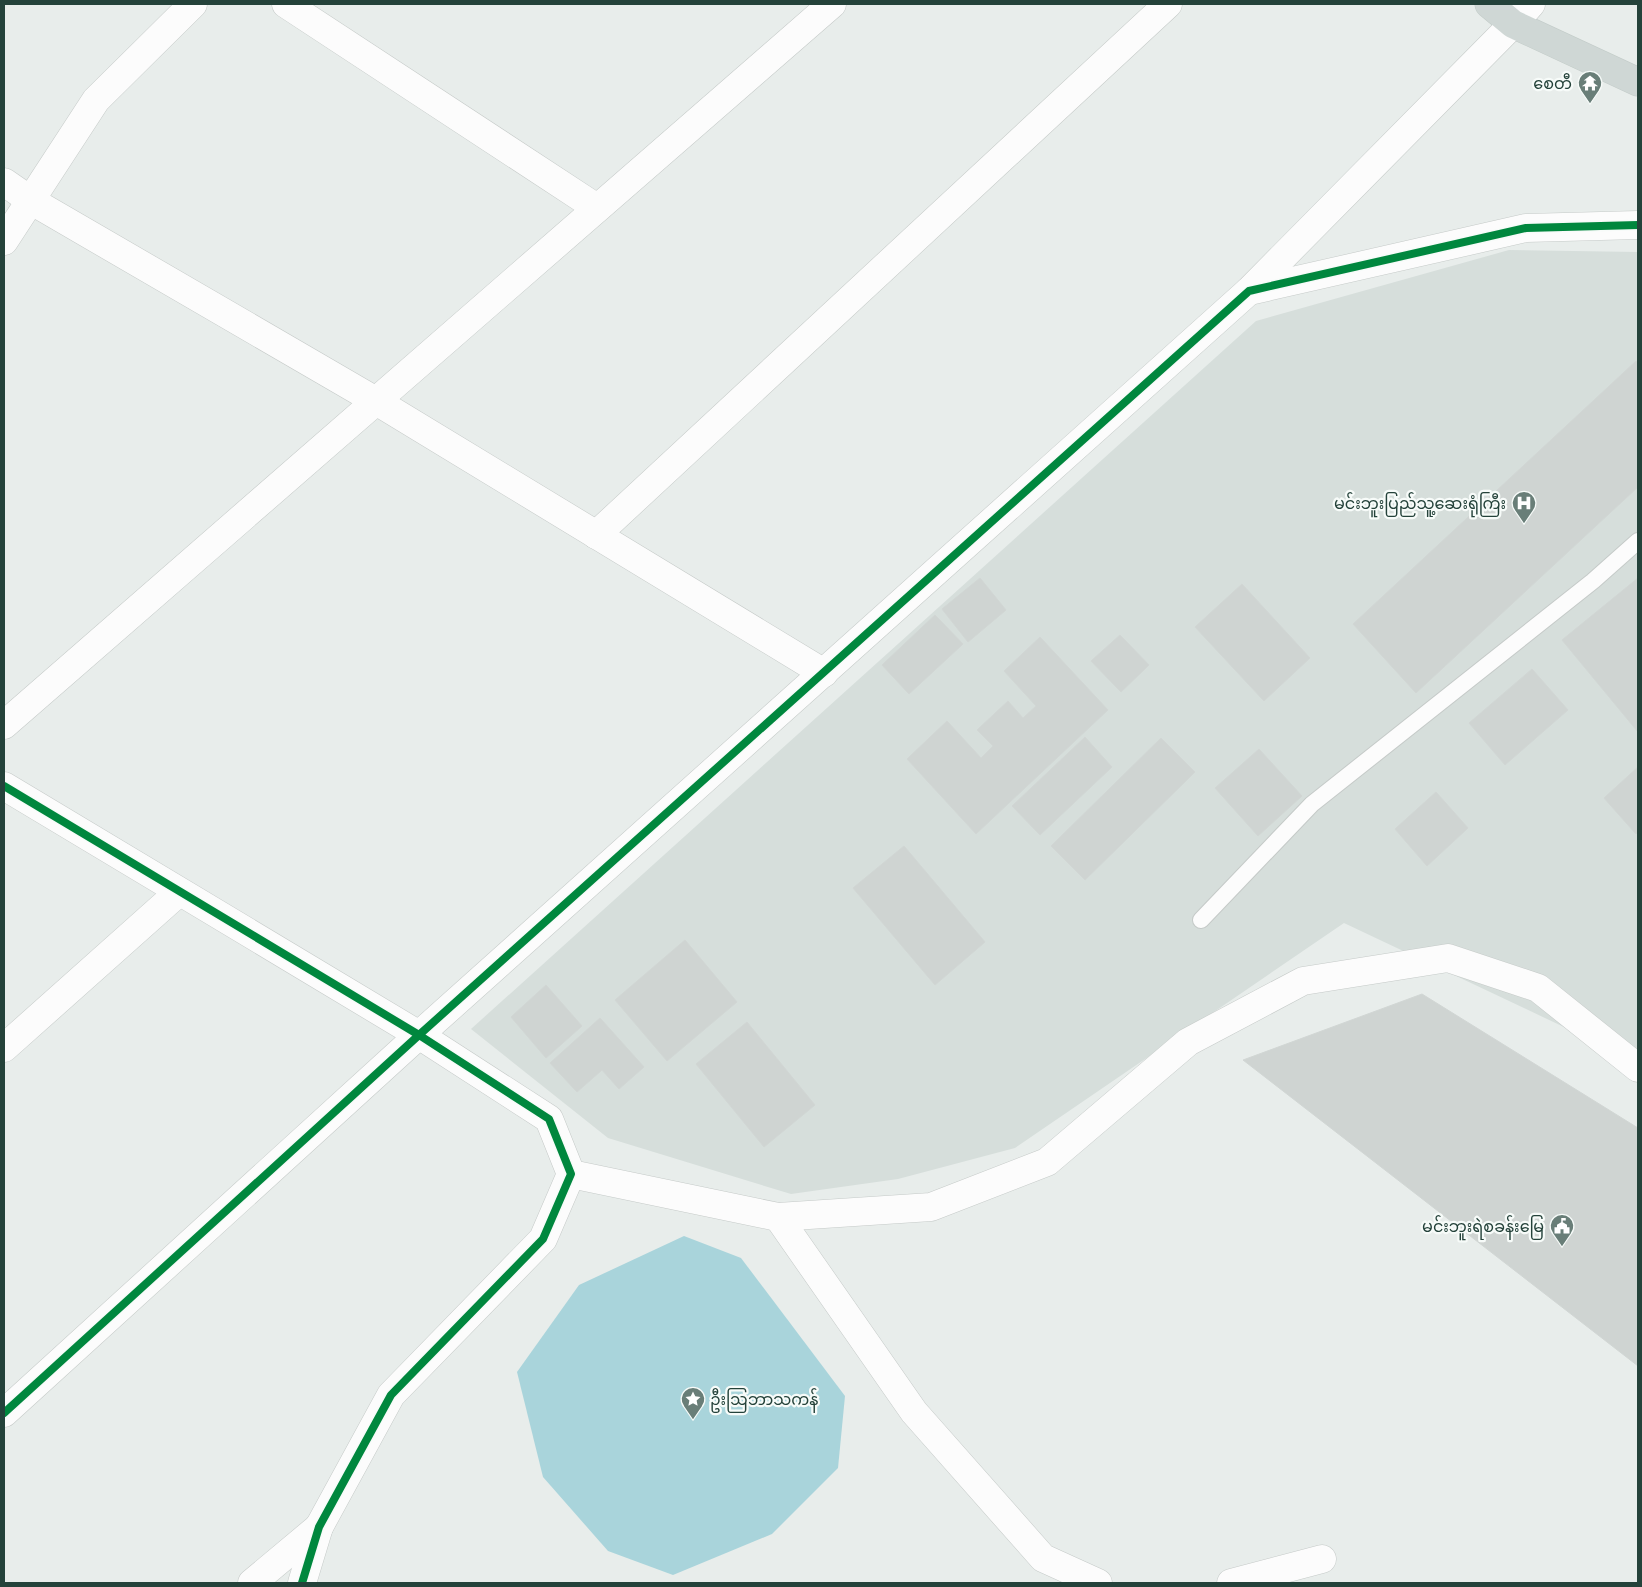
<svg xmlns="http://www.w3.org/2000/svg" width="1642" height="1587" viewBox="0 0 1642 1587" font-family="'Archivo Narrow','Noto Sans Myanmar',sans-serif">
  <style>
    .built { fill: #d6dedb }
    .water { fill: #a9d4db }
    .building { fill: #cfd4d2; stroke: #d1d6d4 }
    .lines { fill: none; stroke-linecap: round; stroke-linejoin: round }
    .service-casing { stroke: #c5cac8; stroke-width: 18 }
    .minor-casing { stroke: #c5cac8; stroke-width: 29 }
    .primary-casing { stroke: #c3ccc9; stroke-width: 29 }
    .service { stroke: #fcfcfc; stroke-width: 16 }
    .minor { stroke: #fcfcfc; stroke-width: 28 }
    .primary { stroke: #cfd7d5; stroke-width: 28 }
    .cycleway-casing { stroke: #f7fbf9; stroke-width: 11 }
    .cycleway { stroke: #00873e; stroke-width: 8 }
    .labels { text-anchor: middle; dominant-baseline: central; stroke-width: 4.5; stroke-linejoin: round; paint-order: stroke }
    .poi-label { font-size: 16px; fill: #24423a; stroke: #f7fbf9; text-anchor: end }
  </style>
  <rect width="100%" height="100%" fill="#e8edeb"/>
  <polygon class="built" points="1509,250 1638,252 1638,1062 1344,923 1015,1148 898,1179 791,1194 608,1138 471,1029 1256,321"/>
  <polygon class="water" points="684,1236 741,1258 845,1396 838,1468 772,1534 673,1575 608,1551 543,1477 517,1372 579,1285"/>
  <g class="building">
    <polygon points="1636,361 1638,363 1638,487 1416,693 1353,624"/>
    <polygon points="980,578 1006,610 968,642 942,609"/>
    <polygon points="1638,578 1638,732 1562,640"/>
    <polygon points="1242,584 1310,658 1264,701 1195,627"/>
    <polygon points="935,615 963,644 909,694 882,665"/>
    <polygon points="1120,635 1149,665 1121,692 1091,661"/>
    <polygon points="1040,637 1108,710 976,834 907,759 947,721 981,758 993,746 977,730 1008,701 1023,718 1036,706 1004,671"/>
    <polygon points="1532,669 1568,710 1505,765 1469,723"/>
    <polygon points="1085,737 1112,767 1040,835 1012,806"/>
    <polygon points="1161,738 1195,772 1085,880 1051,846"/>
    <polygon points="1259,749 1302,796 1258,836 1215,788"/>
    <polygon points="1638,767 1638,832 1636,834 1604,798"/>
    <polygon points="1436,792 1468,828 1427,866 1395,829"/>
    <polygon points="904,846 985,942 935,985 853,888"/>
    <polygon points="685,940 737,1002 667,1061 615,1000"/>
    <polygon points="546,985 582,1026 546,1058 511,1017"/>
    <polygon points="1422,994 1638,1128 1638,1366 1243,1060"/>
    <polygon points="600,1018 644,1067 619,1089 602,1070 577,1092 550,1063"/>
    <polygon points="747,1022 815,1105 764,1147 696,1064"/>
  </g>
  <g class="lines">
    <g class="service-casing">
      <polyline id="service" points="1201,920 1312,804 1593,581 1638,541"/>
    </g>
    <g class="minor-casing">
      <g id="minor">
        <polyline points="286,4 597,208"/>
        <polyline points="4,182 30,200 376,401 824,673"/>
        <polyline points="4,241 96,100 193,4"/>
        <polyline points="1249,291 1513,24 1531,4"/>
        <polyline points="596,535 1168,4"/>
        <polyline points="4,725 832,4"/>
        <polyline points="4,786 419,1035 549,1119 571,1174 543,1239 391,1395 319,1527 302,1583"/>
        <polyline points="4,1048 179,892"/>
        <polyline points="571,1174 778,1217 931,1207 1047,1162 1188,1042 1303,981 1448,958 1538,988 1638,1068"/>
        <polyline points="778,1217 914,1412 1043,1558 1098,1583"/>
        <polyline points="4,1413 419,1035 1249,291 1526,228 1638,225"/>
        <polyline points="252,1583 319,1527"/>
        <polyline points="1231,1583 1322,1559"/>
      </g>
    </g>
    <g class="primary-casing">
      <polyline id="primary" points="1489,4 1513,24 1638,82"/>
    </g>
    <use href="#service" class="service"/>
    <use href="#minor" class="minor"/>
    <use href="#primary" class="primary"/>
    <g class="cycleway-casing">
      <g id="cycleway">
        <polyline points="4,786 419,1035 549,1119 571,1174 543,1239 391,1395 319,1527 302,1583"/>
        <polyline points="4,1413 419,1035 1249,291 1526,228 1638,225"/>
      </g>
    </g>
    <use href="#cycleway" class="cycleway"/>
  </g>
  <defs>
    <g id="temple-pin" transform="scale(1.25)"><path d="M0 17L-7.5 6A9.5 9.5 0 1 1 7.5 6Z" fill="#697e78" stroke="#f7fbf9"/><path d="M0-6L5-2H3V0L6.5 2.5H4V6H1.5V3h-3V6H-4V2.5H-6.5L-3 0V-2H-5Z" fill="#fff"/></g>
    <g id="hospital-pin" transform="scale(1.25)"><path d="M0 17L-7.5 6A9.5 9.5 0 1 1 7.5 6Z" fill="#697e78" stroke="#f7fbf9"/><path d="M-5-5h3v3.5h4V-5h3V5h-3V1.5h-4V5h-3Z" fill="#fff"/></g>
    <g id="civic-pin" transform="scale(1.25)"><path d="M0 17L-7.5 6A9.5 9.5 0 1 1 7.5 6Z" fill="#697e78" stroke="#f7fbf9"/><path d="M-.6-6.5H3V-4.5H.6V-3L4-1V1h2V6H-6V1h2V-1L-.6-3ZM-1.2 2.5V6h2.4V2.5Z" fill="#fff"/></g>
    <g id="sight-pin" transform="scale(1.25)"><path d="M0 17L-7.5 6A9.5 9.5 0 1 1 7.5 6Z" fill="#697e78" stroke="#f7fbf9"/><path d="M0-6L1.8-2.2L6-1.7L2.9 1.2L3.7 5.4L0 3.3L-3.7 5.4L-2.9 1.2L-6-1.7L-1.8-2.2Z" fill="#fff"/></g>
  </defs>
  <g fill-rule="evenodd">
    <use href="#temple-pin" x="1590" y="83"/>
    <use href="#hospital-pin" x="1524" y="503"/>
    <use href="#civic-pin" x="1562" y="1226"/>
    <use href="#sight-pin" x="693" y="1399"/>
  </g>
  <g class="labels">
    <g class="poi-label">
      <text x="1572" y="83">စေတီ</text>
      <text x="1506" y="503">မင်းဘူးပြည်သူ့ဆေးရုံကြီး</text>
      <text x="1544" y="1226">မင်းဘူးရဲစခန်းမြေ</text>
      <text x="710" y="1399" text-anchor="start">ဦးဩဘာသကန်</text>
    </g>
  </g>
  <rect width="1642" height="1587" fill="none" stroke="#24423a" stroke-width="10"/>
</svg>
